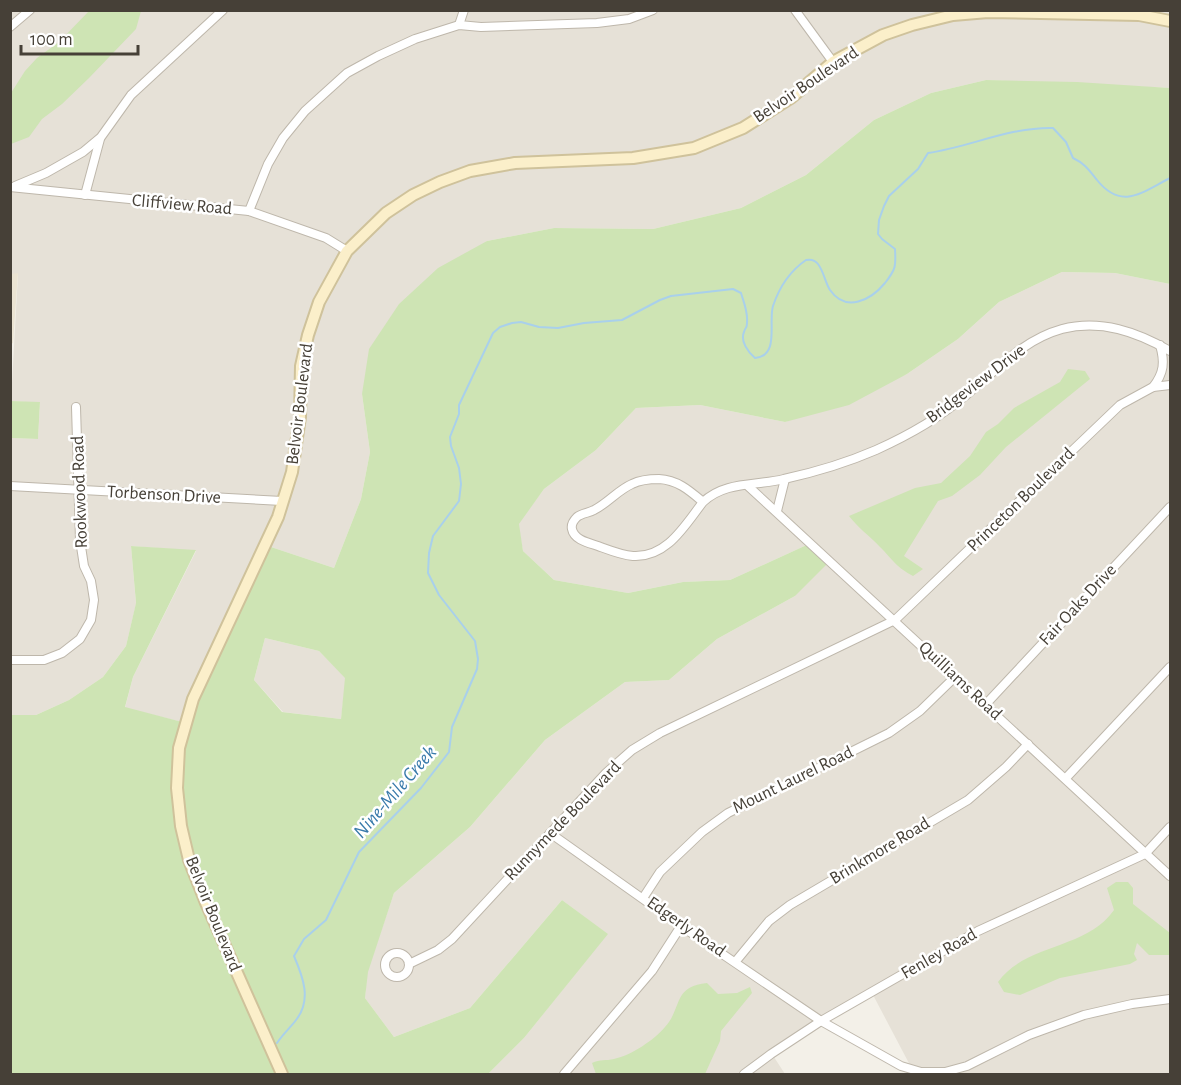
<svg xmlns="http://www.w3.org/2000/svg" width="1181" height="1085" viewBox="0 0 1181 1085" font-family="'Alegreya Sans',sans-serif">
  <style>
    .residential { fill: #e6e1d7 }
    .education { fill: #ebe4d3 }
    .green { fill: #cee4b4; fill-rule: evenodd }
    .lines { fill: none; stroke-linecap: round; stroke-linejoin: round }
    .stream { stroke: #a9d0eb; stroke-width: 2 }
    .street-casing { stroke: #beb7ab; stroke-width: 10 }
    .secondary-casing { stroke: #cfc29b; stroke-width: 14 }
    .street { stroke: #fff; stroke-width: 8 }
    .secondary { stroke: #fbefca; stroke-width: 10 }
    .labels { text-anchor: middle; dominant-baseline: central; stroke-width: 5; stroke-linejoin: round; paint-order: stroke }
    .street-label { font-size: 18px; fill: #464037; stroke: #fff }
    .water-label { font-size: 20px; font-style: italic; fill: #387aaa; stroke: #fff }
  </style>
  <rect width="100%" height="100%" fill="#f3f0e8"/>
  <g class="residential">
    <polygon points="11,11 1170,11 1170,88 986,80 931,93 874,120 806,175 741,208 653,229 554,228 487,241 362,394 370,452 361,499 334,568 265,545 186,723 125,708 133,677 196,551 131,546 136,604 126,646 103,677 69,700 36,715 11,715 11,438 38,439 40,403 11,401 18,274 11,274"/>
    <polygon points="1062,272 1115,273 1170,284 1170,1074 954,1074 952,1070 912,1069 872,993 772,1054 785,1074 488,1074 524,1038 607,934 562,900 470,1008 394,1037 365,998 367,972 394,893 470,827 545,740 625,682 669,680 717,639 795,596 811,543 730,580 683,582 628,593 554,580 523,551 518,524 544,489 596,450 636,408 700,405 785,422 907,374 958,339 999,302"/>
    <polygon points="265,638 319,651 346,678 341,719 283,712 254,680"/>
  </g>
  <polygon class="education" points="18,273 13,343 11,344 11,274"/>
  <g class="green">
    <polygon points="90,10 141,11 136,29 89,78 62,104 42,119 29,137 11,144 11,93 25,71 37,58 59,42"/>
    <path d="M986,80L1077,82L1170,88V284L1115,273L1062,272L999,302L958,339L907,374L849,405L785,422L700,405L636,408L596,450L544,489L519,524L523,551L554,580L628,593L683,582L730,580L811,543L830,561L795,596L717,639L669,680L625,682L545,740L470,827L394,893L368,972L365,998L394,1037L470,1008L562,900L608,934L524,1038L488,1074H11L10,715H36L69,700L103,677L126,646L136,603L131,546L196,550L133,677L125,707L186,723L265,545L334,568L361,499L370,452L362,394L369,349L399,304L438,268L487,241L554,228L653,229L741,208L806,175L874,120L931,93ZM265,638L319,651L345,678L341,719L282,712L254,680Z"/>
    <path d="M1068,369L1085,371L1090,379L1006,447L980,475L952,496L938,501L904,556L923,569L913,576C896,567 893,560 880,547C870,536 858,528 849,516L915,488L941,483L970,456L986,432L998,424L1014,408L1060,382Z"/>
    <polygon points="11,401 40,402 38,439 11,438"/>
    <path d="M1116,882H1128L1133,888V904L1170,933V955H1149L1137,943L1134,954L1137,960L1130,964L1060,978L1020,995L1004,992L998,982C1026,943 1086,950 1114,910L1107,888Z"/>
    <path d="M707,983L718,994L737,993L750,987L752,993L721,1031L720,1041L705,1074H596L592,1063C600,1059 606,1061 614,1059C632,1055 654,1040 665,1027C683,1007 672,987 707,983Z"/>
  </g>
  <g class="lines">
    <path class="stream" d="M277,1043C283,1034 290,1028 296,1020C312,1000 303,977 294,956L304,939L326,920L359,852L421,788L449,752L452,727L477,669L478,659L475,641L439,595L428,573L429,553L433,536L459,501L461,484L459,468L451,446L450,437L459,414V405L493,333L500,327L512,323L521,322L539,327L558,328L584,323L622,320L660,300L671,296L733,289L741,293C744,303 748,312 747,322C747,330 746,325 744,332C740,341 748,352 755,358C780,356 768,322 773,306C779,288 790,271 806,260C811,259 815,260 818,264C824,272 825,282 830,290C846,313 871,300 885,283C896,269 896,266 895,249L882,239L878,234L879,220L884,206L889,196L918,169L928,153C970,147 1009,127 1053,128L1066,142L1073,158C1084,163 1089,170 1097,180C1122,211 1142,192 1170,178"/>
    <g class="street-casing">
      <g id="street">
        <polyline points="795,10 833,62"/>
        <polyline points="459,25 464,10"/>
        <polyline points="10,27 30,10"/>
        <polyline points="15,186 46,173 83,152 101,137 131,95 223,10"/>
        <polyline points="10,187 249,211 326,238 347,251"/>
        <polyline points="85,195 100,139"/>
        <polyline points="249,211 268,164 283,138 305,111 347,73 378,56 415,39 459,25 481,27 597,23 629,19 653,10"/>
        <path d="M1153,387C1164,373 1165,362 1160,345"/>
        <polyline points="10,486 282,501"/>
        <polyline points="748,486 1170,876"/>
        <path d="M703,502C685,525 667,558 633,556C621,555 609,550 598,546C589,543 574,540 572,529C571,525 574,520 577,517C582,513 589,513 594,510C608,503 618,490 632,484C640,480 650,479 659,479C678,480 690,491 703,502C725,481 756,486 784,479C816,472 846,463 876,450C907,436 939,418 965,396C996,371 1022,340 1062,329C1101,319 1137,332 1170,351"/>
        <polyline points="777,511 785,479"/>
        <polyline points="10,660 44,660 62,653 80,639 91,620 94,600 91,581 84,566 80,540 76,407"/>
        <polyline points="986,704 1170,507"/>
        <polyline points="1066,778 1170,667"/>
        <polyline points="550,833 681,926 821,1021 901,1066 921,1072 945,1072 967,1066 1029,1035 1084,1015 1132,1004 1170,999"/>
        <polyline points="643,898 660,872 702,832 728,813 889,733 920,711 955,677"/>
        <circle cx="397" cy="965" r="12"/>
        <polyline points="736,961 769,921 790,905 968,800 1006,767 1028,744"/>
        <polyline points="409,964 438,950 452,939 606,773 632,750 660,733 895,620 1120,405 1153,387 1170,385"/>
        <polyline points="564,1074 652,971 681,926"/>
        <polyline points="744,1074 771,1054 821,1021 978,931 1145,854 1170,827"/>
      </g>
    </g>
    <g class="secondary-casing">
      <polyline id="secondary" points="282,1074 206,903 189,860 181,826 177,788 179,748 193,699 278,517 292,472 300,417 301,366 308,335 319,302 347,251 386,213 413,195 440,182 470,171 515,163 633,158 694,148 743,128 792,97 833,62 883,35 912,25 953,15 988,12 1139,15 1170,21"/>
    </g>
    <use href="#street" class="street"/>
    <use href="#secondary" class="secondary"/>
  </g>
  <g class="labels">
    <g class="street-label">
      <text transform="translate(806 85) rotate(-34)">Belvoir Boulevard</text>
      <text transform="translate(182 205) rotate(5)">Cliffview Road</text>
      <text transform="translate(976 384) rotate(-37)">Bridgeview Drive</text>
      <text transform="translate(300 404) rotate(-83)">Belvoir Boulevard</text>
      <text transform="translate(80 492) rotate(-92)">Rookwood Road</text>
      <text transform="translate(164 495) rotate(3)">Torbenson Drive</text>
      <text transform="translate(1021 500) rotate(-44)">Princeton Boulevard</text>
      <text transform="translate(1078 605) rotate(-47)">Fair Oaks Drive</text>
      <text transform="translate(960 681) rotate(43)">Quilliams Road</text>
      <text transform="translate(793 780) rotate(-26)">Mount Laurel Road</text>
      <text transform="translate(563 821) rotate(-46)">Runnymede Boulevard</text>
      <text transform="translate(880 851) rotate(-31)">Brinkmore Road</text>
      <text transform="translate(213 914) rotate(68)">Belvoir Boulevard</text>
      <text transform="translate(686 927) rotate(35)">Edgerly Road</text>
      <text transform="translate(939 954) rotate(-30)">Fenley Road</text>
    </g>
    <g class="water-label">
      <text transform="translate(395 792) rotate(-49)">Nine-Mile Creek</text>
    </g>
  </g>
  <rect width="1181" height="1085" fill="none" stroke="#464037" stroke-width="24"/>
  <path d="M21 45v9h117v-9" fill="none" stroke="#464037" stroke-width="3"/>
  <text x="30" y="45" font-size="18" fill="#464037" stroke="#ffffff" stroke-width="4.5" paint-order="stroke">100 m</text>
</svg>
